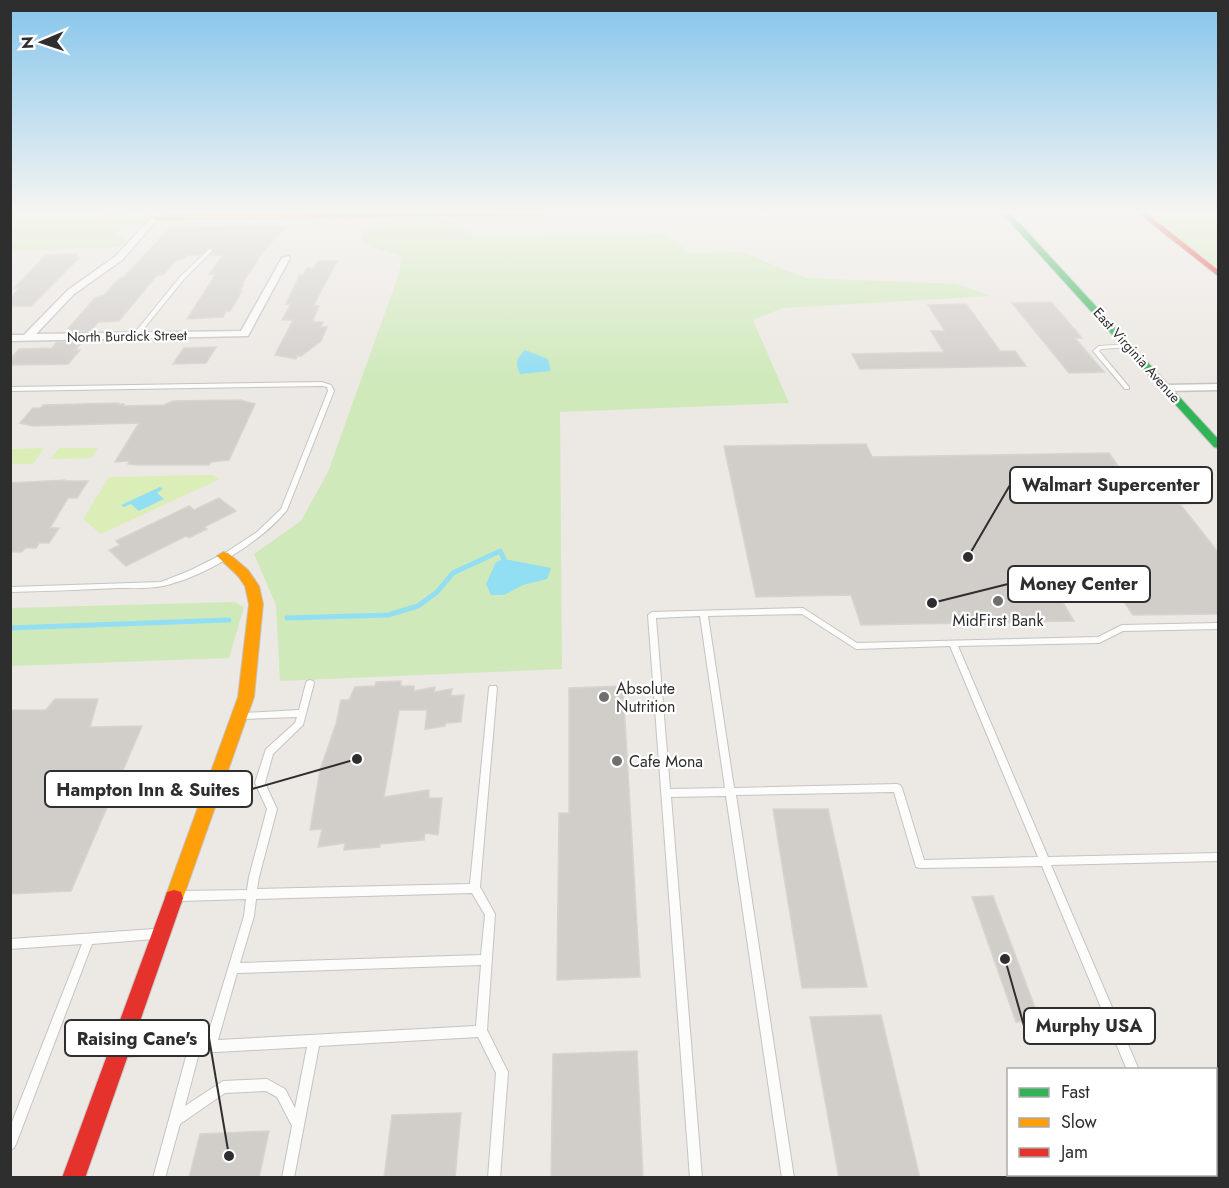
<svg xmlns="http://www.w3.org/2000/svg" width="1229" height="1188" viewBox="0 0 1229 1188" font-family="Jost,sans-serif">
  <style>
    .green { fill: #cfe9ba }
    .pitch { fill: #dbeeb7 }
    .water { fill: #92def3 }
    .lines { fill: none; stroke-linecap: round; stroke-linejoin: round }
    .stream { stroke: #92def3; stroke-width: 5 }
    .building { fill: #d1ceca; stroke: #d7d4cf; stroke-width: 1.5 }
    .lane-casing { stroke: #c5c4c4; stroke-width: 2 }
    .street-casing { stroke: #c5c4c4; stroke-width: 3 }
    .fast-casing { stroke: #c5c4c4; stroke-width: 2 }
    .slow-casing { stroke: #c5c4c4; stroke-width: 2 }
    .jam-casing { stroke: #c5c4c4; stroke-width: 2 }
    .lane { fill: #fcfcfb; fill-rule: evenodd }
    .street { fill: #fcfcfb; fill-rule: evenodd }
    .fast { fill: #30b455; fill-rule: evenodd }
    .slow { fill: #ff9f0a; fill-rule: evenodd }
    .jam { fill: #e5322d; fill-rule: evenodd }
    .poi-dot { fill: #706f6d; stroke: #fff; stroke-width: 2 }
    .labels { text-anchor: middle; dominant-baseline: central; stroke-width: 4.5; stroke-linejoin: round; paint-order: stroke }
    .far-street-label { font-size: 14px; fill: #2e2e2e; stroke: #fff }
    .poi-label { font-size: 16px; fill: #2e2e2e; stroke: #fff; text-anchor: start }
    .leader { fill: none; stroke: #2e2e2e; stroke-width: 2 }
    .callout-dot { fill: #2e2e2e; stroke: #fff; stroke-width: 2 }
    .callout { fill: #fff; stroke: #2e2e2e; stroke-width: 2 }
    .callout-label { font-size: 18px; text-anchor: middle; font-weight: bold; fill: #2e2e2e }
  </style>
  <rect width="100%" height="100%" fill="#ece8e3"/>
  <g class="green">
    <polygon points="10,213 101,213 101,220 124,218 129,213 151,213 140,224 113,232 124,240 119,247 11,251"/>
    <polygon points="1146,213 1218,213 1218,268"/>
    <path d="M439,217L460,226L475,237L666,235L690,253L742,252L806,278L957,284L991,296L783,308L753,320L789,403L560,412L562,669L280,681L276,605L254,554L301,521L328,472L397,279L403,257L363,244L362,235C380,215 414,218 439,217Z"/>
    <polygon points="234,602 244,607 229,658 11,666 11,608"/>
  </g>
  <g class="pitch">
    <polygon points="44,448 33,464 11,464 11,449"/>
    <polygon points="59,448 98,448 91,458 51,459"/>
    <polygon points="213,475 220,479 101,534 83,519 109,477"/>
  </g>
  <g class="water">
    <path d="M525,350L548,359L551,371L520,374C515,363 516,359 525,350Z"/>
    <polygon points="160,487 163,489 157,493 164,499 139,511 131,504 124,507 121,505"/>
    <polygon points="504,559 551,568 547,579 523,585 504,595 491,595 486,584 496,562"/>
  </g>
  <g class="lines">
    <g class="stream">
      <polyline points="287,618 388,615 418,606 437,592 453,573 500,551 504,559"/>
      <polyline points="10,628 229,620"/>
    </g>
  </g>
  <g class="building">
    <polygon points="286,226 262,253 242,284 244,284 240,291 242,291 230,311 226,311 223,317 187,319 216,274 209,274 223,255 211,255 215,250 210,247 200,255 187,255 183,259 176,260 163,275 157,275 119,321 98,322 91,331 66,331 95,298 104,295 120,278 123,278 171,227"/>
    <polygon points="78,254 76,257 80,257 31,306 10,306 10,298 20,288 14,288 46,255"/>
    <polygon points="318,261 337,261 313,306 319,306 312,322 323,322 321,327 327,327 321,341 301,356 297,356 296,359 275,355 293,320 282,320 291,304 286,304 300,275 303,275 307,268 314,268"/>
    <polygon points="1051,302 1082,338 1075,338 1104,372 1069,373 1012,303"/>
    <polygon points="966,304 1000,351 1015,351 1026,366 860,369 852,354 944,352 931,331 945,331 928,305"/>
    <polygon points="57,342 82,342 75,350 80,350 68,364 10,365 10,359 19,349 52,348"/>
    <polygon points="216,347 206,363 173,364 184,348"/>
    <polygon points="240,400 255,404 236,445 229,460 211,462 209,465 137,465 128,464 130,461 115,462 139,423 33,426 20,423 33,408 41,408 43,405 118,403 117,404 124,404 123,406 164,405 173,401"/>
    <polygon points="866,444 872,457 1109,453 1125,476 1146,475 1149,479 1186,478 1208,503 1180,504 1218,552 1218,614 1133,615 1116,590 1056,591 1074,621 861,625 851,595 756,597 724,446"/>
    <polygon points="64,480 63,481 88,481 77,498 68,498 50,528 59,528 49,543 39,543 36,548 25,548 22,552 10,552 10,483"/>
    <polygon points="219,498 236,511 204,527 207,529 189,538 186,536 126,566 109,550 120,545 116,541 189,506 194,510"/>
    <polygon points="401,681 401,686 414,686 414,691 435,687 434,692 452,689 451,696 464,695 461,722 446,723 445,726 425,729 427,710 399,710 384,797 429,790 429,798 442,798 438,835 425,833 424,840 380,844 380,847 344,850 345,843 318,847 322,829 310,830 320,770 336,724 341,700 349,700 355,687 375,686 376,682"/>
    <polygon points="623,686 640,977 557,980 559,813 569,813 569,688"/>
    <polygon points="55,699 98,699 90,727 142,726 71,891 10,894 10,710 46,710"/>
    <polygon points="773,809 828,809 867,987 802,988"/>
    <polygon points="993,896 1040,1021 1016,1022 972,897"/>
    <polygon points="881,1015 920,1178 839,1178 810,1017"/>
    <polygon points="637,1051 643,1178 551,1178 553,1054"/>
    <polygon points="461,1113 455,1178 384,1178 392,1115"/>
    <polygon points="269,1131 259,1178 189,1178 200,1134"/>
  </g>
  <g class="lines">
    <g class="lane-casing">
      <g id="lane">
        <polygon points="209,249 213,250 184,279 137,337 133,337 133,335 180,277"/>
        <polygon points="1129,344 1132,346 1131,347 1101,349 1099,351 1129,387 1129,389 1125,389 1093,351 1099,346"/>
        <path d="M322,382L331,385L334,391L287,510C261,542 204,577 163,586C148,589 131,588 117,588C81,590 46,591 10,592V587L161,582L191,570L225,553L257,532L281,509L328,391L327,387L322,386L10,391V387Z"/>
        <path d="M803,608L857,643L1098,637L1122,625L1218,623V629L1123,631L1099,643L958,646L1048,857L1218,853V861L1051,865L1139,1070H1127L1042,866L920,868L916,867L894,792L736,795L794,1178H782L726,796L671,797L702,1178H690L648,615L652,612ZM802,614L856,649L950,646L1038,857L924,860L902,788L900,785L897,784L734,788L708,616ZM700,616L725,788L670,789L656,618Z"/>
        <path d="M310,680L313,681L314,683L303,725L273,754L265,783L277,809L259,877L257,889L470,884L489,688L490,686H496L497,688L480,887L495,914L487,1030L508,1072L500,1178H488L496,1073L478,1037L319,1046L294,1178H282L292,1126L277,1097L266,1091L225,1093L180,1124L165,1178H153L187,1053L125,1057L121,1055L119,1051L121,1047L125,1045L206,1041L244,916L246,899L180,901L176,899L175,896L176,893L180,891L247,890L249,877L267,809L255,783L266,749L295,723L297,717L243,719L240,718L239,716L240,714L243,713L299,710L306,683L307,681ZM472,893L485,915L481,955L240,963L254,916L256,899ZM481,965L476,1026L218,1040L237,973ZM307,1047L295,1108L285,1089L267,1079L223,1081L185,1106L199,1053Z"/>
        <polygon points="154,929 158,930 159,934 158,938 154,939 92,944 16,1144 14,1148 10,1150 10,1127 82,944 10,949 10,939"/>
        <polygon points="1172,1174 1184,1174 1185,1178 1173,1178"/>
      </g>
    </g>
    <g class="street-casing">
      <g id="street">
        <polygon points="155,213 163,213 122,260 74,294 36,334 241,331 282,258 289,256 290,258 248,336 10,341 10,335 24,335 68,290 116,256"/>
        <polygon points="1218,384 1218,390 1167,391 1161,388 1167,385"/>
      </g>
    </g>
    <g class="fast-casing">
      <polygon id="fast" points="1002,213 1010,213 1218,439 1218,448 1214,447"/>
    </g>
    <g class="slow-casing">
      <g id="slow">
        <polygon points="398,213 547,213 543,215 156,220 152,218 156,216"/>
        <polygon points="223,552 228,553 248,570 259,586 263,604 254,697 183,898 181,904 174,906 167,904 165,898 238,697 249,604 245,586 238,576 217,556"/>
      </g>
    </g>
    <g class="jam-casing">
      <g id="jam">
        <polygon points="1138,213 1146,213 1218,270 1218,276"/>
        <polygon points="174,890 181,892 183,898 85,1178 62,1178 165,898 167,892"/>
      </g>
    </g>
    <use href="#lane" class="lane"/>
    <use href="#street" class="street"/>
    <use href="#fast" class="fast"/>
    <use href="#slow" class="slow"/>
    <use href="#jam" class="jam"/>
  </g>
  <linearGradient id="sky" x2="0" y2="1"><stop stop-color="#85c5ec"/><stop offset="0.56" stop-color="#f6f5f2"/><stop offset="1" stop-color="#f6f5f2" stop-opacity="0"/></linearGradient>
  <rect width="1229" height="379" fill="url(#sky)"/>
  <g class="poi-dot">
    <circle cx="998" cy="601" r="6"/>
    <circle cx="604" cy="697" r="6"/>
    <circle cx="617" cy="761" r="6"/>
  </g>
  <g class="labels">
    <g class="far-street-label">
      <text transform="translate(127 336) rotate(-1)">North Burdick Street</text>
      <text transform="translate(1137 355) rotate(48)">East Virginia Avenue</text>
    </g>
    <g class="poi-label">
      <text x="998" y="620" text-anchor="middle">MidFirst Bank</text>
      <text x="616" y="688">Absolute<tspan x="616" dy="18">Nutrition</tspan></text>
      <text x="629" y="761">Cafe Mona</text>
    </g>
  </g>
  <path class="leader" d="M968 557L1010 485M932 603L1008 584M357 759L252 789M1005 959L1024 1026M229 1156L209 1038"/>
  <g class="callout-dot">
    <circle cx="968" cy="557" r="6"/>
    <circle cx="932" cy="603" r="6"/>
    <circle cx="357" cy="759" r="6"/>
    <circle cx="1005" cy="959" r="6"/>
    <circle cx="229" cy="1156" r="6"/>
  </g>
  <g class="callout">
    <rect x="1010" y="467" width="202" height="36" rx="6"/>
    <rect x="1008" y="566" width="142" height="36" rx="6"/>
    <rect x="45" y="771" width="207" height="36" rx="6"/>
    <rect x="1024" y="1008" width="131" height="36" rx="6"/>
    <rect x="65" y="1020" width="144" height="36" rx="6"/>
  </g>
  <g class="callout-label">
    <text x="1111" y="491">Walmart Supercenter</text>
    <text x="1079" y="590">Money Center</text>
    <text x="148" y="796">Hampton Inn &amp; Suites</text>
    <text x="1089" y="1032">Murphy USA</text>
    <text x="137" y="1045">Raising Cane's</text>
  </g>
  <rect width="1229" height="1188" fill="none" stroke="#2e2e2e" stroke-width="24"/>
  <rect x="1007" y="1068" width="210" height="108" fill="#ffffff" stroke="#ababab" stroke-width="1.5"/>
  <rect x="1019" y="1088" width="30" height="9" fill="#30b455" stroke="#ababab" stroke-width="1.5"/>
  <text x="1061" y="1098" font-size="18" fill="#2e2e2e">Fast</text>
  <rect x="1019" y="1118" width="30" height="9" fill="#ff9f0a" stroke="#ababab" stroke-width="1.5"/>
  <text x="1061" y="1128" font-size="18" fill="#2e2e2e">Slow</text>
  <rect x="1019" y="1148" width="30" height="9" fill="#e5322d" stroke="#ababab" stroke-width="1.5"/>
  <text x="1061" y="1158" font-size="18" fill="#2e2e2e">Jam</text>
  <g transform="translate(42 42) rotate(268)" stroke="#ffffff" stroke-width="4.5" paint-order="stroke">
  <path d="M0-4.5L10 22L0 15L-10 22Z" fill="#2e2e2e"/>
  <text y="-9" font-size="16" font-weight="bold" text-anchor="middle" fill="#2e2e2e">N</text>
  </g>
</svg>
